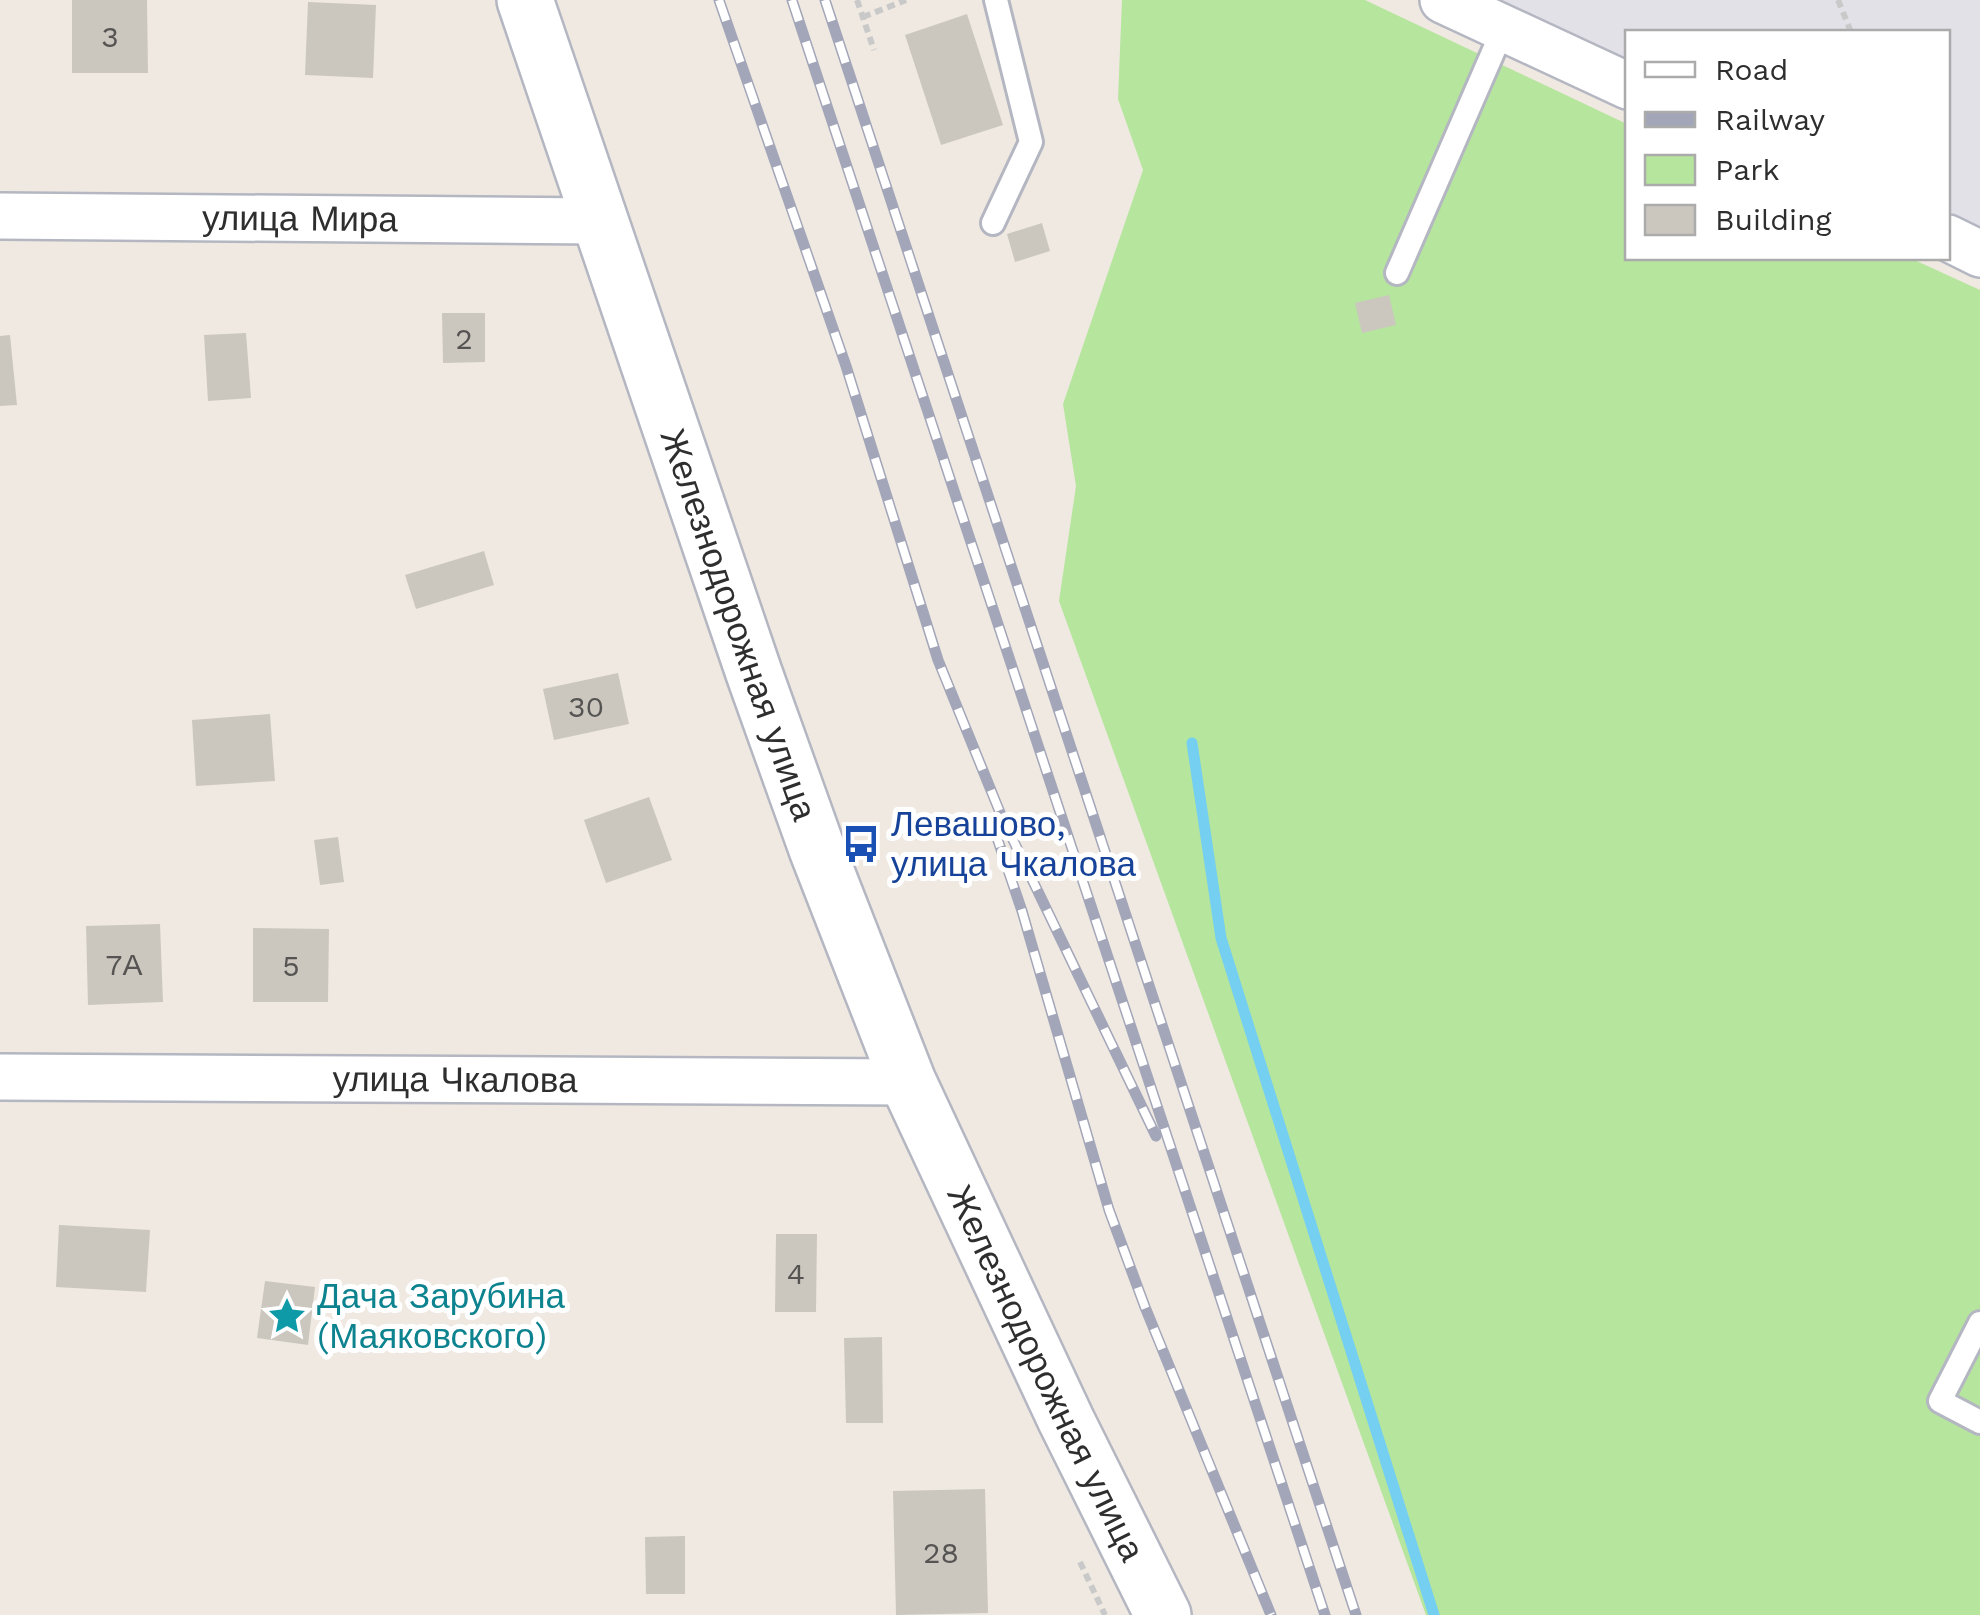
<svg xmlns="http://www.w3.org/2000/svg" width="1980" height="1615" viewBox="0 0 1980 1615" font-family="'Work Sans',sans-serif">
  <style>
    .industrial { fill: #e3e1e8 }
    .green { fill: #b6e59e }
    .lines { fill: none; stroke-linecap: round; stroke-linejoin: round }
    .stream { stroke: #75cff0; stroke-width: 11 }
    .building { fill: #cbc7bf }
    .service-casing { stroke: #b4b7c1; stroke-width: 28 }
    .minor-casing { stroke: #b4b7c1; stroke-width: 50 }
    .tertiary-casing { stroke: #b4b7c1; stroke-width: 60 }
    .path { stroke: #c9c9c9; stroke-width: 6; stroke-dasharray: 8 5; stroke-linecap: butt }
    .service { stroke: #fff; stroke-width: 22 }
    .minor { stroke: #fff; stroke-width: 45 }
    .tertiary { stroke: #fff; stroke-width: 55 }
    .rail-casing { stroke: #a3a6b8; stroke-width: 11 }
    .rail { stroke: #fff; stroke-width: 8; stroke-dasharray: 22; stroke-linecap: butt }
    .labels { text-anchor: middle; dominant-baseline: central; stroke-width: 10; stroke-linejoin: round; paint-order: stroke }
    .number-label { font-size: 30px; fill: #555452 }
    .street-label { font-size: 35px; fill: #2e2e2e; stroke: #fff }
    .transit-label { font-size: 35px; fill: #164399; stroke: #fff; text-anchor: start }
    .culture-label { font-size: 35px; fill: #0d838f; stroke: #fff; text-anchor: start }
  </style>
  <rect width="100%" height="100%" fill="#efe9e1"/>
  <polygon class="industrial" points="1482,0 1980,0 1980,227 1948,211 1948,32 1628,32 1627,66"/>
  <polygon class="green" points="1122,0 1365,0 1627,124 1628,258 1910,258 1980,290 1980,1615 1426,1615 1059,601 1076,486 1063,404 1143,170 1118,99"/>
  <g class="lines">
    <polyline class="stream" points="1192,743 1221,938 1434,1615"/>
  </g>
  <g class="building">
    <polygon points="72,0 147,0 148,73 72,73"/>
    <polygon points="308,2 376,5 373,78 305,75"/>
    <polygon points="967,14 1003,125 941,145 905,35"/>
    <polygon points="1042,223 1050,251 1015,262 1007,234"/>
    <polygon points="1389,295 1396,325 1362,333 1355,303"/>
    <polygon points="442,313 485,313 485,362 443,363"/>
    <polygon points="246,333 251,398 208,401 204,335"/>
    <polygon points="10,335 17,405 0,406 0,336"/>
    <polygon points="484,551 494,585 416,609 405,575"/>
    <polygon points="618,673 629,724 554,740 543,689"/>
    <polygon points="270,714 275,781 196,786 192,720"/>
    <polygon points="649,797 672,860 606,883 584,820"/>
    <polygon points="338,837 344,882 320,885 314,840"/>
    <polygon points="160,924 163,1002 88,1005 86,926"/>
    <polygon points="253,928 329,929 328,1002 253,1002"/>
    <polygon points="59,1225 150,1230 146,1292 56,1287"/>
    <polygon points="776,1234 817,1234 816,1312 775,1312"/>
    <polygon points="265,1281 315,1287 308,1345 257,1338"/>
    <polygon points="882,1337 883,1423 846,1423 844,1338"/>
    <polygon points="985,1489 988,1613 896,1615 893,1491"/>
    <polygon points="685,1536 685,1594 646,1594 645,1537"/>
  </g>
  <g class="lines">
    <g class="service-casing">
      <g id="service">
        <polyline points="993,223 1031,142 996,0"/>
        <polyline points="1397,273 1504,27"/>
        <polyline points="1980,1323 1940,1401 1980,1422"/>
      </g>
    </g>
    <g class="minor-casing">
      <g id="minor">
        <polyline points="1443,0 1628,86"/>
        <path id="s1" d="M0,216L599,221"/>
        <polyline points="1948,238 1980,254"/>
        <path id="s2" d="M0,1077L908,1082"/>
      </g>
    </g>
    <g class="tertiary-casing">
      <g id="tertiary">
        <path id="s3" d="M525,0L754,673L817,849L908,1082L1066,1420L1163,1615"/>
      </g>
    </g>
    <g class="path">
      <polyline points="857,0 874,50"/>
      <polyline points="1838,0 1851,32"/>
      <polyline points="863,17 906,0"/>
      <polyline points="1080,1562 1105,1615"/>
    </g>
    <use href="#service" class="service"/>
    <use href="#minor" class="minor"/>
    <use href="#tertiary" class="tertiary"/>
    <g class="rail-casing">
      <g id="rail">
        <polyline points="719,0 846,366 938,660 1001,815 1156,1136"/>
        <polyline points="792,0 1325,1615"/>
        <polyline points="825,0 1356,1615"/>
        <polyline points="993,826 1022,911 1109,1210 1145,1307 1271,1615"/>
      </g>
    </g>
    <use href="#rail" class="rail"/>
  </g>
  <defs>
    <g id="bus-bare" transform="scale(3)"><path d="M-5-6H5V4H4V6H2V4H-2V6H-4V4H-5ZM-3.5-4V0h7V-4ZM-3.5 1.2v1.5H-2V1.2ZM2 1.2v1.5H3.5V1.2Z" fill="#1a4fb4" stroke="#fff" stroke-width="2.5" paint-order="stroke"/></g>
    <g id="sight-bare" transform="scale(3)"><path d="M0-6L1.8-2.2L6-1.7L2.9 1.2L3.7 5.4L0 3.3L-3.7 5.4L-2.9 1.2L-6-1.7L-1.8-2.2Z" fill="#0f9aa8" stroke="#fff" stroke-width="2.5" paint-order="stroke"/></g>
  </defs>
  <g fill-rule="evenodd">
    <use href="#bus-bare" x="861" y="844"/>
    <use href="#sight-bare" x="287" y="1316"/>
  </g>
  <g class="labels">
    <g class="number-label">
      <text x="110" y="36">3</text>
      <text x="464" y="338">2</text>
      <text x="586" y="706">30</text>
      <text x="124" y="964">7А</text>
      <text x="291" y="965">5</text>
      <text x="796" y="1273">4</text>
      <text x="941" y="1552">28</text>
    </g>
    <g class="street-label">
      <text stroke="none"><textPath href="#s1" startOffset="300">улица Мира</textPath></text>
      <text stroke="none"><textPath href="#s3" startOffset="660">Железнодорожная улица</textPath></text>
      <text stroke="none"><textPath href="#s2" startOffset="455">улица Чкалова</textPath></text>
      <text stroke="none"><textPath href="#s3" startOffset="1470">Железнодорожная улица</textPath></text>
    </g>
    <g class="transit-label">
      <text x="891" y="824">Левашово,<tspan x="891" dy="40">улица Чкалова</tspan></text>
    </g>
    <g class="culture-label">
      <text x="317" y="1296">Дача Зарубина<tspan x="317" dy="40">(Маяковского)</tspan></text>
    </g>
  </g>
  <rect x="1625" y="30" width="325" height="230" fill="#ffffff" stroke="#ababab" stroke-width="2.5"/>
  <rect x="1645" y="62" width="50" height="15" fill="#ffffff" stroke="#ababab" stroke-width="2.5"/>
  <text x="1715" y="80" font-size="30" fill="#2e2e2e">Road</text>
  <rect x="1645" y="112" width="50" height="15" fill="#a3a6b8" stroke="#ababab" stroke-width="2.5"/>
  <text x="1715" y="130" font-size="30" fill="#2e2e2e">Railway</text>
  <rect x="1645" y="155" width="50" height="30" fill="#b6e59e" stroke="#ababab" stroke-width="2.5"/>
  <text x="1715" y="180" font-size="30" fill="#2e2e2e">Park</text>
  <rect x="1645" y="205" width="50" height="30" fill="#cbc7bf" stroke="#ababab" stroke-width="2.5"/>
  <text x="1715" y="230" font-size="30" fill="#2e2e2e">Building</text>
</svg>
